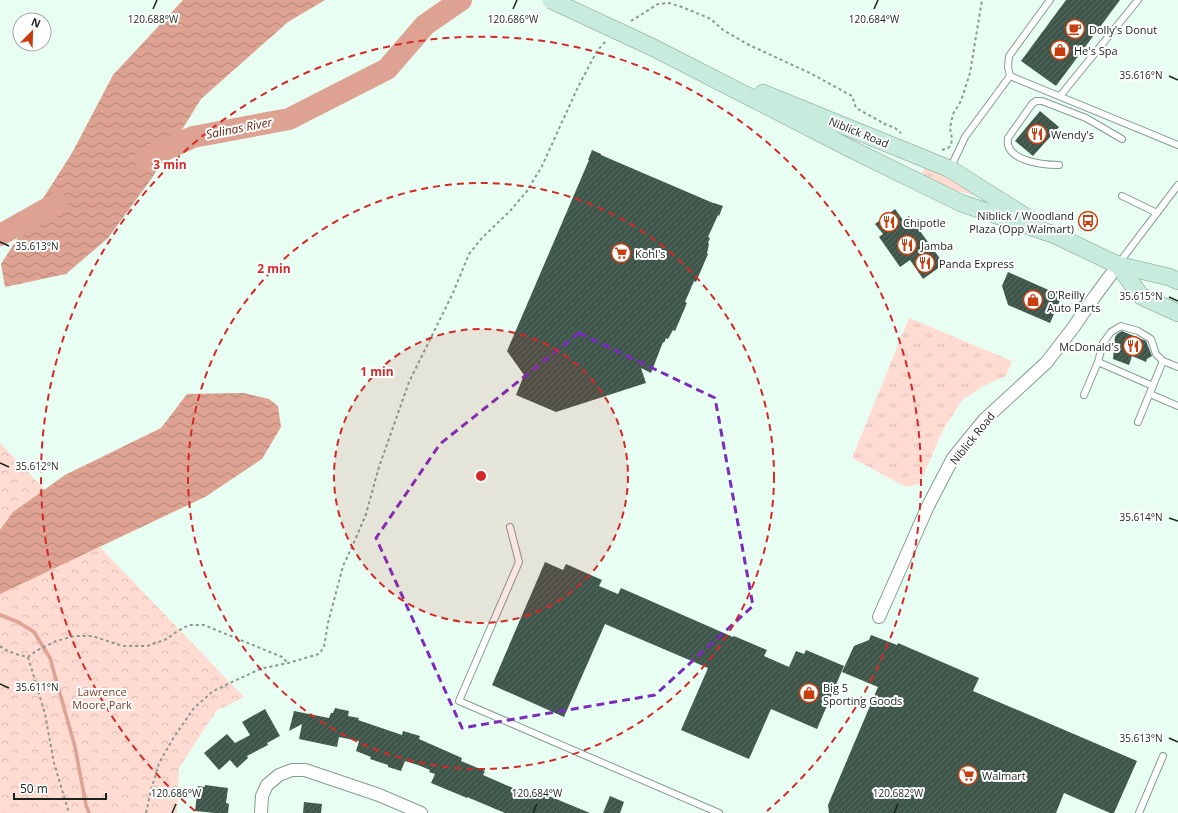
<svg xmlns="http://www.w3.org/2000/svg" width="1178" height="813" viewBox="0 0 1178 813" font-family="'Open Sans',sans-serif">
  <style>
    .grass { fill: url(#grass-tufts) }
    .forest { fill: url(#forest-crowns) }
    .water { fill: url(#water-waves) }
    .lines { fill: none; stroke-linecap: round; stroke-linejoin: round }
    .stream { stroke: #dda291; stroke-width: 3.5 }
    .river { stroke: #dda291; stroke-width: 22 }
    .building { fill: url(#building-hatch) }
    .service-casing { stroke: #839d8f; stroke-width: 8 }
    .minor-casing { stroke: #839d8f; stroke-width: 14 }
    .secondary-casing { stroke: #839d8f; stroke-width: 18 }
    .path { stroke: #899990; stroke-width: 2; stroke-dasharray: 3 3; stroke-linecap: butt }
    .service { stroke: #fff; stroke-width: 6 }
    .minor { stroke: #fff; stroke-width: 12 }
    .secondary { stroke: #c7ebdc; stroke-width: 17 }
    .secondary-bridge-casing { stroke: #839d8f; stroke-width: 18; stroke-linecap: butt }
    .secondary-bridge { stroke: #c7ebdc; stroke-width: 17 }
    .marked { fill: none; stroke: #7b2cbf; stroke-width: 3; stroke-dasharray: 8 5; stroke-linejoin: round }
    .ticks { fill: none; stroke: #19231d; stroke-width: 1.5 }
    .ring { fill: none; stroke: #d62828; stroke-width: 2; stroke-dasharray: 7 5 }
    .labels { text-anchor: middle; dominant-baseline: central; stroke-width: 4; stroke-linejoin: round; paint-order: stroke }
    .poi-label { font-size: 11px; fill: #19231d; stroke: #fff; text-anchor: start }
    .street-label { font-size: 11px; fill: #19231d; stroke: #fff }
    .park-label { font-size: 11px; fill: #803924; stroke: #fff }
    .water-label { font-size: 12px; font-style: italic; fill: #6a2510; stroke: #fff }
    .ticks-label { font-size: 10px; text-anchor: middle; fill: #19231d; stroke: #fff; stroke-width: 4; stroke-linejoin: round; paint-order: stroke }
    .centre { fill: #d62828; stroke: #fff; stroke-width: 2 }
    .ring-label { font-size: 12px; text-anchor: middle; font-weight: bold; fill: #d62828; stroke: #fff; stroke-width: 4; stroke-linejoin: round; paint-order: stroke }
  </style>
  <defs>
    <pattern id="grass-tufts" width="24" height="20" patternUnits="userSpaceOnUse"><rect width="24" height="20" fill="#ffdbd1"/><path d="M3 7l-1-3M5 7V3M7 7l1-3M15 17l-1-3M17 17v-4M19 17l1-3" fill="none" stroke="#dabcb3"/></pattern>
    <pattern id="forest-crowns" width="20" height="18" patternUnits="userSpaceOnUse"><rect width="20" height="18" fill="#ffdbd1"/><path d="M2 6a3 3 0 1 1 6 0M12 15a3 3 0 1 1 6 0" fill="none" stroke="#dabcb3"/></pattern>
    <pattern id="water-waves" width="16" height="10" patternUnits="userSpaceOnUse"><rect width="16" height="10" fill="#dda291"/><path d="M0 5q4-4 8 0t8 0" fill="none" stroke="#b28476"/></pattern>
    <pattern id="building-hatch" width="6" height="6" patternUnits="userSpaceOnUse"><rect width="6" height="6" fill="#3f564a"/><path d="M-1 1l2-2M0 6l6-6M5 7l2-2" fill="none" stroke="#586b61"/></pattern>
  </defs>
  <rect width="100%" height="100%" fill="#e8fef2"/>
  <g class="grass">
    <polygon points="924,167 989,198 956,191 922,174"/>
    <polygon points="909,318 1012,361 1006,376 985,385 962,400 943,430 920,483 906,487 852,458"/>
  </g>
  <polygon class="forest" points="0,443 244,697 216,711 179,768 177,813 0,813"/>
  <g class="water">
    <polygon points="183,0 325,0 288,22 201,99 152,178 108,238 66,274 5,287 1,264 72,153 113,75"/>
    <polygon points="244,393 269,399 278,406 281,427 262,459 205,497 0,594 0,530 13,512 65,475 161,428 187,394"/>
  </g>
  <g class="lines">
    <polyline class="stream" points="0,615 18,622 34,632 50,658 75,747 86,805 89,813"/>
    <g class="river">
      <polyline points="145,159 193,137 289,119 387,69 425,25 461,0"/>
      <polyline points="0,235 57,203"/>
    </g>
  </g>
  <g class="building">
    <polygon points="1066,0 1120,0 1056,86 1021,61"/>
    <polygon points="1040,111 1059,127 1033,156 1015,141"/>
    <polygon points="592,150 601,154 601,155 713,203 714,203 723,206 719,216 718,215 708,237 710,238 708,243 709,244 707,253 708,254 696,282 694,281 685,302 687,303 675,331 673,330 668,339 666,338 664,343 663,342 651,373 641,368 646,383 556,412 516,395 524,375 507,351 589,160 588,160"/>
    <polygon points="895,209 903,220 909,216 944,264 923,279 910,260 900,267 879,237 883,234 875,224"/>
    <polygon points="1008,272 1062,296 1050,323 1008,305 1002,286"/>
    <polygon points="1122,331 1146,341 1152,356 1147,359 1146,362 1132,356 1129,365 1113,359 1115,337 1117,334"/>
    <polygon points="545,562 563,570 566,564 602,580 599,586 618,594 621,588 733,637 734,636 767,650 764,656 789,667 796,651 804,654 806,650 844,666 817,729 771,709 749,759 681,730 708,668 605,624 564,717 492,685"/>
    <polygon points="871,635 897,645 898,643 979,678 973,691 1137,761 1114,813 1110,813 1064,793 1056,813 829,813 828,805 878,687 842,672 854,646 869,640"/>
    <polygon points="335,708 349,711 348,716 359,718 358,720 402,735 403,731 420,736 419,739 462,758 461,761 485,771 483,775 529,795 532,789 590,813 505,813 467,797 467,798 431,783 435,774 429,772 430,770 418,765 405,761 401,771 388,767 388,765 370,759 371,757 356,751 359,741 339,737 337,747 299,739 302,724 289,731 294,711 329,718 331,713 333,713"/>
    <polygon points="265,709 280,736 267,743 268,745 247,756 248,758 237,768 230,760 219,770 204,753 227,734 235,743 250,735 242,722"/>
    <polygon points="205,785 228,788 226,803 229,804 228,813 215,813 195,811 198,786 205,787"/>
    <polygon points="610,796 624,802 620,813 603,813"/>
    <polygon points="304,802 322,804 321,813 303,813"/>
  </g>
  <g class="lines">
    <g class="service-casing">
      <g id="service">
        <polyline points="1010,76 1008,67 1009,56 1050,0"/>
        <polyline points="1060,96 1138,0"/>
        <path d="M1059,165C1043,165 1004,161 1008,138L1032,104L1036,101H1042L1086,118L1122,139"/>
        <polyline points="950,169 965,137 1010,76 1178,145"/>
        <polyline points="1122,196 1157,213"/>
        <polyline points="1119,263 1178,185"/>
        <polyline points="1098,362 1103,343 1111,332 1121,326 1138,331 1151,339 1156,354 1163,361"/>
        <polyline points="1150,394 1178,406"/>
        <polyline points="1084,395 1098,362 1153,386"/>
        <polyline points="1138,422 1163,361 1178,367"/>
        <polyline points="510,527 519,562 459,701 719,813"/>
        <polyline points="1139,813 1163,756"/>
      </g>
    </g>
    <g class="minor-casing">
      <g id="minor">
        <polyline points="879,617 928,506 953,458 984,420 1046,363 1073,328 1095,296 1118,265"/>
        <polyline points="261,813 262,796 267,785 279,775 292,770 305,770 379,795 421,813"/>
      </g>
    </g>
    <g class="secondary-casing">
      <g id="secondary">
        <polyline points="652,47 851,149 961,203 1055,235 1118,265 1169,277 1178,281"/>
        <polyline points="763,93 950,169 1031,220"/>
        <polyline points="1118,265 1141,296 1178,313"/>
      </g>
    </g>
    <g class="path">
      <polyline points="631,21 658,4 669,3 682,7 711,19 723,30 747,44 810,73 852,96 856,108 885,124"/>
      <polyline points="884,125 885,124 895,128 901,133"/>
      <polyline points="942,150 948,148 951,145 952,139 950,128 953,114 961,101 970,73 982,0"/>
      <path d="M0,646C8,652 18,655 28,657L36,651L56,641L75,636H92L123,646H147L167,639L176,632L189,625H204L282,657L288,663"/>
      <polyline points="28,657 45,714 54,763 69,813"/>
      <polyline points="146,813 151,790 159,763 174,737 194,708 213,691 260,669 288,663 319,654 324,647 328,623 343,566 356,538 366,514 379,467 409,382 453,293 469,254 482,238 510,211 527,191 542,166 578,87 597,51 606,41"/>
    </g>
    <use href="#service" class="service"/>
    <use href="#minor" class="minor"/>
    <use href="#secondary" class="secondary"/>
    <g class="secondary-bridge-casing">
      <polyline id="secondary-bridge" points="551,0 652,47"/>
    </g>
    <use href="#secondary-bridge" class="secondary-bridge"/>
  </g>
  <path class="marked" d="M579,333L715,398L753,606L655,695L462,728L376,538L440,444Z"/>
  <path class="ticks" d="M153,9L157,0M513,9L517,0M874,9L878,0M1169,76L1178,80M0,242L9,246M1169,297L1178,301M0,463L9,467M1169,518L1178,521M0,684L9,688M1169,738L1178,742M172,813L176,804M533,813L537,804M894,813L898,804"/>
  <circle cx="481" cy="476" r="147" fill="#d62828" fill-opacity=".12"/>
  <g class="ring">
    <circle cx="481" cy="476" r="147"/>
    <circle cx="481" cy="476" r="293"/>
    <path d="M195 811A440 440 0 1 1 767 811"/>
  </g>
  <defs>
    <g id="cafe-ring" transform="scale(1)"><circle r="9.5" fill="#fff" stroke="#c73f10" stroke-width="1.5"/><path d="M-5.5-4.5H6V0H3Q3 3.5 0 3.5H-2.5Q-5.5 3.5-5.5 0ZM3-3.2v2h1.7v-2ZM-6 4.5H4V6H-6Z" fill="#c73f10"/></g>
    <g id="shop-ring" transform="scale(1)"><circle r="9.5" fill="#fff" stroke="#c73f10" stroke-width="1.5"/><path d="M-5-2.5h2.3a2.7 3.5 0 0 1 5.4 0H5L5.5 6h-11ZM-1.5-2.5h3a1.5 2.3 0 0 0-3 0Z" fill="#c73f10"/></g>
    <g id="restaurant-ring" transform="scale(1)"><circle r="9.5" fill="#fff" stroke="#c73f10" stroke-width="1.5"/><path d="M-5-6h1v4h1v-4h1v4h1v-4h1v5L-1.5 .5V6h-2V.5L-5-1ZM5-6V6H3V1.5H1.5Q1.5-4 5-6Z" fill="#c73f10"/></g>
    <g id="bus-ring" transform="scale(1)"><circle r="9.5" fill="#fff" stroke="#c73f10" stroke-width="1.5"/><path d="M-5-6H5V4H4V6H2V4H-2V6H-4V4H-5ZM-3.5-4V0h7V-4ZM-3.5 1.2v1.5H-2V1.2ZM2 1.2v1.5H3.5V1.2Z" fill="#c73f10"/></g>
    <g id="supermarket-ring" transform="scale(1)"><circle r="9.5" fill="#fff" stroke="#c73f10" stroke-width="1.5"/><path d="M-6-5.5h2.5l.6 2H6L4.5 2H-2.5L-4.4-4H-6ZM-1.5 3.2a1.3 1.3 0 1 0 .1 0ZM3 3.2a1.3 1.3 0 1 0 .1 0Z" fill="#c73f10"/></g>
  </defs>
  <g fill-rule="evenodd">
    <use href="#cafe-ring" x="1075" y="29"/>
    <use href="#shop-ring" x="1060" y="50"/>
    <use href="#restaurant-ring" x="1037" y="134"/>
    <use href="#bus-ring" x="1088" y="221"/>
    <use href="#restaurant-ring" x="889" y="222"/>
    <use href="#restaurant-ring" x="907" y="245"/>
    <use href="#supermarket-ring" x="621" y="253"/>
    <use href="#restaurant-ring" x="925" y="263"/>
    <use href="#shop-ring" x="1033" y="300"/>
    <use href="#restaurant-ring" x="1133" y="346"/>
    <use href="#shop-ring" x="809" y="693"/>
    <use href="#supermarket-ring" x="968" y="775"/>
  </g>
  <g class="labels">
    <g class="poi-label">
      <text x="1089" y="29">Dolly's Donut</text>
      <text x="1074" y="50">He's Spa</text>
      <text x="1051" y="134">Wendy's</text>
      <text x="1074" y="215" text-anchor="end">Niblick / Woodland<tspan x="1074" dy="13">Plaza (Opp Walmart)</tspan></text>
      <text x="903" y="222">Chipotle</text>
      <text x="921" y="245">Jamba</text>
      <text x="635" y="253">Kohl's</text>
      <text x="939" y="263">Panda Express</text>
      <text x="1047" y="294">O'Reilly<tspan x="1047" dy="13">Auto Parts</tspan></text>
      <text x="1119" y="346" text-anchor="end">McDonald's</text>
      <text x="823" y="687">Big 5<tspan x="823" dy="13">Sporting Goods</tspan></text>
      <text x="982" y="775">Walmart</text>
    </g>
    <g class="street-label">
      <text transform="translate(859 132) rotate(22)">Niblick Road</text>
      <text transform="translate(972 438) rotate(-51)">Niblick Road</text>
    </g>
    <g class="park-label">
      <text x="102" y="691">Lawrence<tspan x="102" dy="13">Moore Park</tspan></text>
    </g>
    <g class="water-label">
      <text transform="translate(239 128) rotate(-11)">Salinas River</text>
    </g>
  </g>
  <g class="ticks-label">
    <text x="153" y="23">120.688°W</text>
    <text x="513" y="23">120.686°W</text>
    <text x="874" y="23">120.684°W</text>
    <text x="1141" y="79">35.616°N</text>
    <text x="37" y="250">35.613°N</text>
    <text x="1141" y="300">35.615°N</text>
    <text x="37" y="470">35.612°N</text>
    <text x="1141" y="521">35.614°N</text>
    <text x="37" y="691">35.611°N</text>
    <text x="1141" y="742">35.613°N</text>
    <text x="176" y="797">120.686°W</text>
    <text x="537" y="797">120.684°W</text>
    <text x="898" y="797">120.682°W</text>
  </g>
  <circle cx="481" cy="476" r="6" class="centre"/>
  <g class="ring-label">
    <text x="170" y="169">3 min</text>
    <text x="274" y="273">2 min</text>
    <text x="377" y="376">1 min</text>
  </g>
  <g transform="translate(32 32) rotate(23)"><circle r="19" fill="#ffffff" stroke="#a3a7a5"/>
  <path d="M0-3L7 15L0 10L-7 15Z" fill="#c73f10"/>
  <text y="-6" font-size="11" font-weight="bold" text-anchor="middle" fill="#19231d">N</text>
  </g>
  <path d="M14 793v6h92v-6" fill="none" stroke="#19231d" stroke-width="2"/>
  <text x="20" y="793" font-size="12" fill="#19231d" stroke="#ffffff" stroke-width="3" paint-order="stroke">50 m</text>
</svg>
